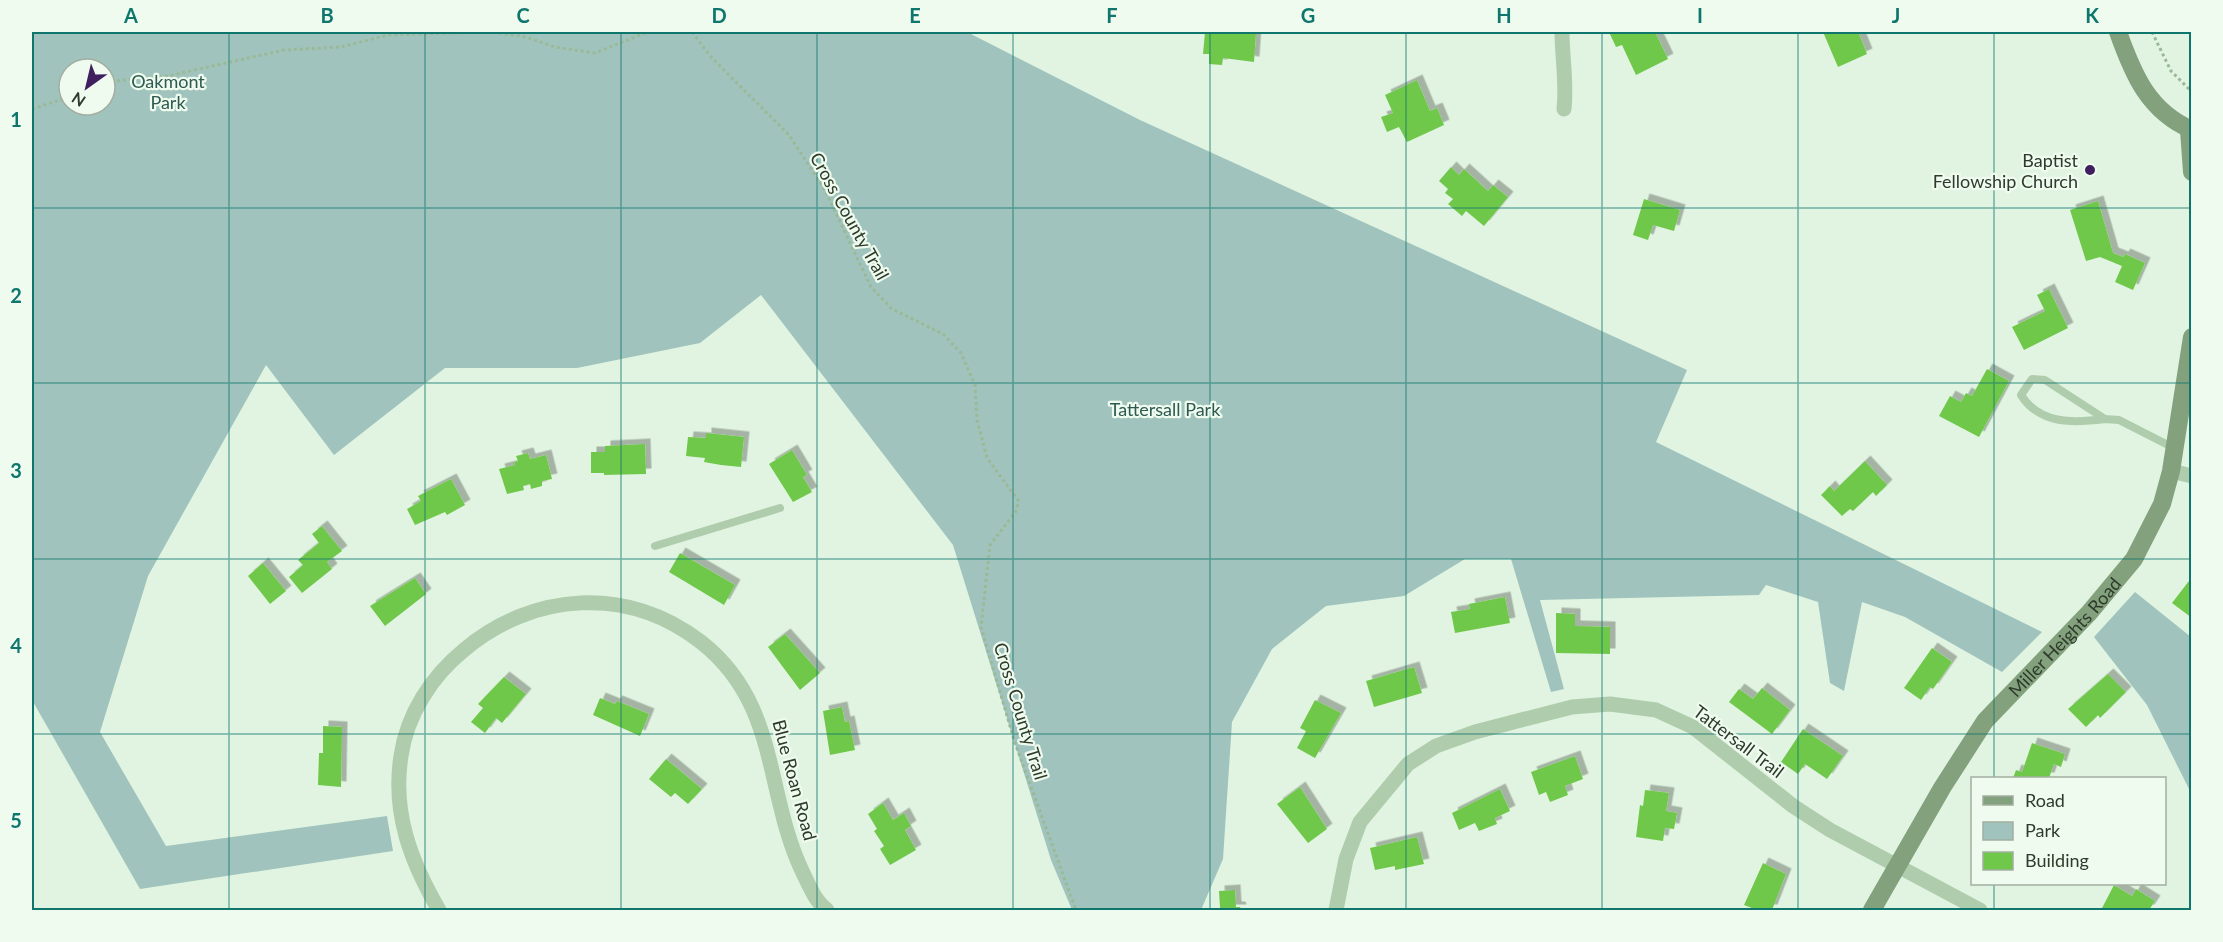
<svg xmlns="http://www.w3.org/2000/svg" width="2223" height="942" viewBox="0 0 2223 942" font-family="Lato,sans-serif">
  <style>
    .green { fill: #a0c4bd; fill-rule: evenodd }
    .building { fill: #70c84b; filter: url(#shadow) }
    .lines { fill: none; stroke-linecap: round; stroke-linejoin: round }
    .path { stroke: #9ab996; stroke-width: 3; stroke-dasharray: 3 3; stroke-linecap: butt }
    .lane { stroke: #afcdac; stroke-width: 8 }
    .street { stroke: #afcdac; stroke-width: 15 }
    .secondary { stroke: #83a17d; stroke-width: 18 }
    .grid { fill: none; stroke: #0f766e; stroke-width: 1.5; stroke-opacity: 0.55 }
    .poi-dot { fill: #401f5e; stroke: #eefbee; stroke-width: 2 }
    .labels { text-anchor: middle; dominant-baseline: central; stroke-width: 4.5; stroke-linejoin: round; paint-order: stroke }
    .park-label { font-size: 18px; fill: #2e5a52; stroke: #eefbee }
    .poi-label { font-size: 18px; fill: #2e3b2b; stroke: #eefbee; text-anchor: end }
    .street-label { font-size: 18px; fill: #2e3b2b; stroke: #eefbee }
    .neatline { fill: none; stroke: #0f766e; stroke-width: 2 }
    .grid-label { font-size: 20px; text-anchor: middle; font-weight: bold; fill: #0f766e }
  </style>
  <defs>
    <filter id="shadow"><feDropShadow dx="5.5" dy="-5.5" stdDeviation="0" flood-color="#0004"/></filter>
  </defs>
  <rect width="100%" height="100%" fill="#e1f4e1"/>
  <g class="green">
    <path d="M32,32H967L1140,120L1687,370L1656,442L2042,632L2002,672L1905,617L1862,602L1844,691L1830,683L1818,602L1766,585L1759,595L1540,600L1564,689L1551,692L1511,559H1465L1404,596L1326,606L1272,649L1232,722L1223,859L1201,910H1072L1051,860L953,545L761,295L700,343L577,368H445L334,455L266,365L148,576L100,732L166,846L387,816L393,851L140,889L32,700ZM69,69H105V105H69Z"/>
    <polygon points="2135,592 2191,637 2191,793 2147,705 2094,637"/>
  </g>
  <g class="building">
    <polygon points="1205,32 1256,32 1254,62 1223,58 1222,65 1209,64 1209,54 1203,54"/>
    <polygon points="1609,32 1655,32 1668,59 1636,75 1622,45 1616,47"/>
    <polygon points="1823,32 1865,32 1859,34 1867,54 1838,67"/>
    <polygon points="1417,80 1430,111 1437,108 1444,125 1407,142 1399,127 1387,132 1381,117 1393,113 1385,95"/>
    <polygon points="1451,167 1459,175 1464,169 1488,191 1493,185 1508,197 1484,226 1466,211 1462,216 1448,204 1453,199 1445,193 1448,189 1439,181"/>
    <polygon points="1644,199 1680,210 1674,231 1653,225 1648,240 1633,235"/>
    <polygon points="2098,201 2113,253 2123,257 2125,254 2145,263 2133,290 2115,282 2122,266 2100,257 2086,261 2070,210"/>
    <polygon points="2049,289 2068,328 2024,350 2012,327 2045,311 2037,295"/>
    <polygon points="1987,369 2009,381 1979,437 1939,416 1950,396 1961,402 1966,393 1972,396"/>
    <polygon points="706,433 744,437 741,467 721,465 704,462 705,458 686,456 688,437 706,438"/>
    <polygon points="645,444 646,474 604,475 604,473 591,473 591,452 605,452 605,446"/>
    <polygon points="792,450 807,475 803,477 812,492 793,502 769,464"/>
    <polygon points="528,453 530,459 546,455 552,479 542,481 542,486 531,489 530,484 523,486 524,490 507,494 499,469 515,465 514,462 518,461 516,456"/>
    <polygon points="1865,461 1887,485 1876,496 1873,492 1853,511 1850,509 1842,516 1821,495 1830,486 1834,491"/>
    <polygon points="451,479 465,505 447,515 445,512 415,525 407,509 421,501 418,496"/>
    <polygon points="322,526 342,551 327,562 332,569 302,593 289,577 303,565 298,560 319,543 312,534"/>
    <polygon points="680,553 735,585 724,605 669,572"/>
    <polygon points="263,563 286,591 270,604 248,576"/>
    <polygon points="2192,577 2192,618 2172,603"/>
    <polygon points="415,578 426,594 385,626 370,606"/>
    <polygon points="1505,597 1510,623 1455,633 1451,612 1470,609 1469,604"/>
    <polygon points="1556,613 1575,614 1575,626 1610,627 1610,654 1556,653"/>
    <polygon points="785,634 820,673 800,690 768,647"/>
    <polygon points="1932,648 1952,662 1933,689 1930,687 1921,700 1904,688"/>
    <polygon points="1414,667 1422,693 1374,707 1366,681"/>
    <polygon points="2108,674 2126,692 2100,718 2098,715 2086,727 2068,709"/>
    <polygon points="504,677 526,694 502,723 496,718 485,733 471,722 483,708 478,704"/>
    <polygon points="1762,688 1790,710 1772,734 1729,702 1739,689 1753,699"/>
    <polygon points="600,698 615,704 617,701 649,714 640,736 593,715"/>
    <polygon points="1315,700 1341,713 1315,758 1297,748 1306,731 1300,728"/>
    <polygon points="842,707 845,722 849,721 855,750 830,755 823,711"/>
    <polygon points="323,726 342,727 341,787 318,785 319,753 323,753"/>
    <polygon points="1803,729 1843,756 1827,779 1805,764 1798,774 1781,762"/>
    <polygon points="2032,743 2065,754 2061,767 2054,764 2049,778 2013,778 2016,770 2022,772"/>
    <polygon points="1575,756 1583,779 1565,786 1568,795 1550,802 1546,792 1539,795 1531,772"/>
    <polygon points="666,759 702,789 688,804 675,793 671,797 649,779"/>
    <polygon points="1300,787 1327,829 1308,843 1277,804"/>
    <polygon points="1500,789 1510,811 1495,818 1497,824 1479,831 1475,823 1459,830 1452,813"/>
    <polygon points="1645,790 1669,793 1666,811 1677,813 1674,829 1665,828 1663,841 1636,837 1640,805 1643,806"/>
    <polygon points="883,803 893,820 904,813 911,826 905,830 916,850 890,865 880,849 884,846 874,831 877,829 868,814"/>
    <polygon points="1417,837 1424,864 1395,870 1395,866 1375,870 1370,848"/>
    <polygon points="1763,863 1786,874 1772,910 1757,910 1744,905"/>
    <polygon points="2114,885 2132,896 2136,889 2155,901 2149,910 2101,910"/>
    <polygon points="1235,890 1236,907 1240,907 1241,910 1216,910 1216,908 1220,908 1219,891"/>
  </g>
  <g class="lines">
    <g class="path">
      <polyline points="493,32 526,37 555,47 595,53 648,32"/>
      <polyline points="692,32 711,57 789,135 825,190 871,287 892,309 943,334 961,353 975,385 977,420 987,458 1018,500 1017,510 990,545 981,627 1015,743 1076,910"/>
      <polyline points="2152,32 2171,71 2192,92"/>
      <polyline points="105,82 168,76 284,50 341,47 388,35 482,32"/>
      <polyline points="32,109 69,97"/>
    </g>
    <g class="lane">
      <path d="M2105,419C2074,423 2040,425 2021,395L2032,379L2045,380L2105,419L2119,420L2174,448"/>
      <polyline points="655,546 780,508"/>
    </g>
    <g class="street">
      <path d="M1562,32C1562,58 1567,82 1564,109"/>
      <polyline points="2171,471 2192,476"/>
      <path d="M439,910C411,862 392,813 401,756C407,714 432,676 464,650C533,592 628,585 701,642C780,704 764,792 803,873C810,887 815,901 827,910"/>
      <polyline points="1336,910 1346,859 1360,822 1408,764 1436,746 1475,732 1572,707 1610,704 1656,710 1693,727 1793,806 1830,830 1980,910"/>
    </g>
    <g class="secondary">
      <path d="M2118,32C2133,74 2148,111 2192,130"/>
      <polyline points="2189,130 2192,172"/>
      <path id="s1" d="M1872,910L1942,788L1985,721L2089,613L2134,559L2162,504L2171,471L2192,337"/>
    </g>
  </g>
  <path class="grid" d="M229,32V910M425,32V910M621,32V910M817,32V910M1013,32V910M1210,32V910M1406,32V910M1602,32V910M1798,32V910M1994,32V778M32,208H2192M32,383H2192M32,559H2192M32,734H2192M1994,884V910"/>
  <circle class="poi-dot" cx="2090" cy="170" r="6"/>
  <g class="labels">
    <g class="park-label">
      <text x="168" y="81">Oakmont<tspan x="168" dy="21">Park</tspan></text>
      <text x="1165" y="409">Tattersall Park</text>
    </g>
    <g class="poi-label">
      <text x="2078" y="160">Baptist<tspan x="2078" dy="21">Fellowship Church</tspan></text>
    </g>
    <g class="street-label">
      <text transform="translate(850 216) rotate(61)">Cross County Trail</text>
      <text stroke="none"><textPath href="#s1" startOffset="336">Miller Heights Road</textPath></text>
      <text transform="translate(1021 711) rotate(73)">Cross County Trail</text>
      <text transform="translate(1739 741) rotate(37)">Tattersall Trail</text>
      <text transform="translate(795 780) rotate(75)">Blue Roan Road</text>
    </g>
  </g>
  <rect width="2223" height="942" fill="none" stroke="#eefbee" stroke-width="66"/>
  <rect x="1971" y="777" width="195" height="108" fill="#eefbee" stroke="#a1aea0" stroke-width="1.5"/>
  <rect x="1983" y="796" width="30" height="9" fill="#83a17d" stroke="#a1aea0" stroke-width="1.5"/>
  <text x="2025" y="807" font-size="18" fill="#2e3b2b">Road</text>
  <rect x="1983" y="822" width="30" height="18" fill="#a0c4bd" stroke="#a1aea0" stroke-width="1.5"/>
  <text x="2025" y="837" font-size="18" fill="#2e3b2b">Park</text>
  <rect x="1983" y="852" width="30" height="18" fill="#70c84b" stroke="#a1aea0" stroke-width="1.5"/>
  <text x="2025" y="867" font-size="18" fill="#2e3b2b">Building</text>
  <g transform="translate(87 87) rotate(214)"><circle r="28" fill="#eefbee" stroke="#a1aea0" stroke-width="1.5"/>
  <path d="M0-4.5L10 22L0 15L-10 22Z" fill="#401f5e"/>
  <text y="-9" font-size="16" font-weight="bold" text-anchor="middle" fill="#2e3b2b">N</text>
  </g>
  <rect x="33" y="33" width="2157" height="876" class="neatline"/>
  <g class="grid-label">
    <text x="131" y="23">A</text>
    <text x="327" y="23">B</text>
    <text x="523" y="23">C</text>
    <text x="719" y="23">D</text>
    <text x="915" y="23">E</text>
    <text x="1112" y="23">F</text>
    <text x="1308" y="23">G</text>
    <text x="1504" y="23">H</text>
    <text x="1700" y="23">I</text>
    <text x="1896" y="23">J</text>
    <text x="2092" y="23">K</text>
    <text x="16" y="127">1</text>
    <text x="16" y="303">2</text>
    <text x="16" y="478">3</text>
    <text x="16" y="653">4</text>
    <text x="16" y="828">5</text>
  </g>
</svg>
